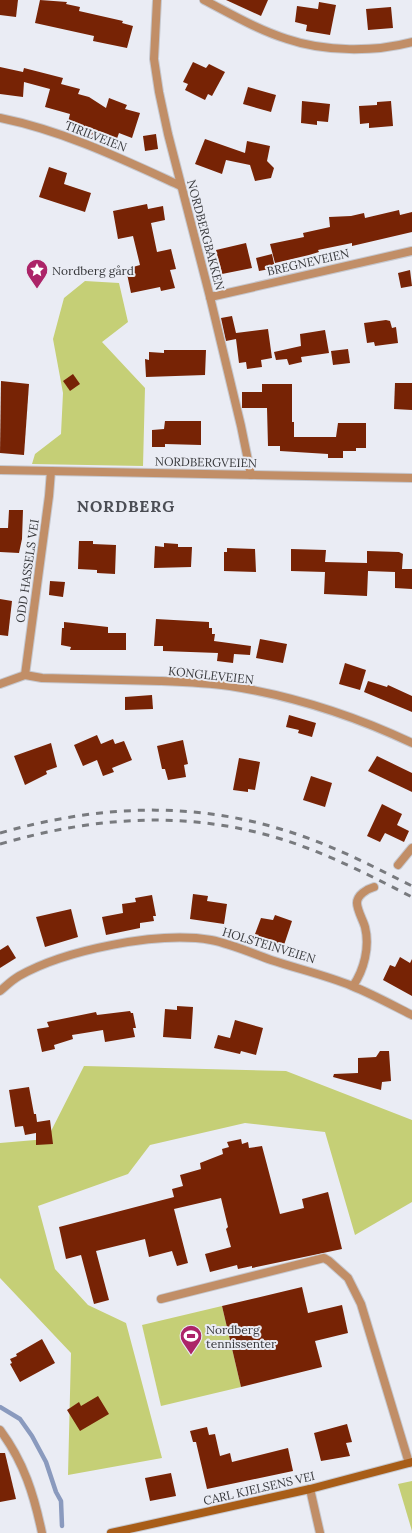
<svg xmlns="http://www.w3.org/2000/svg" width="412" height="1533" viewBox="0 0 412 1533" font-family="Lora,serif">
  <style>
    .green { fill: #c5cf76 }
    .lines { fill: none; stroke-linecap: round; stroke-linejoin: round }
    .stream { stroke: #8a9abe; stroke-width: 4.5 }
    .building { fill: #772305 }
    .service-casing { stroke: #c6c8cf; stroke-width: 10 }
    .minor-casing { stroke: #c6c8cf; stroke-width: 10 }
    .tertiary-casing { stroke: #c6c8cf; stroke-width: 10 }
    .secondary-casing { stroke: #c6c8cf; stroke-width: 10 }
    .service { stroke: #c18e67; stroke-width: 8 }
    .minor { stroke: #c18e67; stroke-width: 8 }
    .tertiary { stroke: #c18e67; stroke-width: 8 }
    .secondary { stroke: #a85d18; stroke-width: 8 }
    .rail { stroke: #787a7e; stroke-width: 3; stroke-dasharray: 7 7; stroke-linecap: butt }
    .labels { text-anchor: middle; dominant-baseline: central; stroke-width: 4; stroke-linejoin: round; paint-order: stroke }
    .street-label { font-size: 12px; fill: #38393c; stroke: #eaecf4 }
    .poi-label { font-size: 12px; fill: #38393c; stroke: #eaecf4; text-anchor: start }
    .district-label { font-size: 16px; font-weight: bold; letter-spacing: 1px; fill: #4b4d54; stroke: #eaecf4 }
  </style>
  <rect width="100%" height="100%" fill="#eaecf4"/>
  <g class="green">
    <polygon points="85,281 119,283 128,322 102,342 145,388 143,466 32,464 35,454 61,434 63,393 53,339 64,298"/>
    <polygon points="84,1066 286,1071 412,1120 412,1202 355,1235 325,1132 245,1123 150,1145 128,1174 38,1206 55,1269 88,1305 126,1323 162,1458 68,1475 71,1353 0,1278 0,1143 47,1139"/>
    <polygon points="222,1306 241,1387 161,1406 142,1325"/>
    <polygon points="412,1481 412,1531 398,1484"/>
  </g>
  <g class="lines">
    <polyline class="stream" points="0,1407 20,1419 32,1436 46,1462 56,1492 61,1501 62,1526"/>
  </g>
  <g class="building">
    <polygon points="0,0 18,0 16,17 0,15"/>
    <polygon points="40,0 67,2 66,4 80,7 79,11 123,21 122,23 133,26 127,48 93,41 94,36 35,23"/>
    <polygon points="226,0 268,0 261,16"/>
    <polygon points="319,2 336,5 330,35 306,31 307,25 295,22 297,6 318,9"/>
    <polygon points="391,7 393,28 368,30 366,9"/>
    <polygon points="193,62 206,68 209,64 225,72 212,96 208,94 205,100 185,90 188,84 183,82"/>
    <polygon points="0,67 23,72 24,68 63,78 61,84 80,89 78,94 89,97 106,108 109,98 127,105 125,109 140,113 132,138 119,133 115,144 90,136 92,129 68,122 70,114 45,107 50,89 24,82 23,97 0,94"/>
    <polygon points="248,87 276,95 271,112 243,104"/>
    <polygon points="302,101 330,104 328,122 317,121 317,125 301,123"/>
    <polygon points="391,101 393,126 369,128 369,123 360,124 359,106 377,105 377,102"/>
    <polygon points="156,134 158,149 145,151 143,136"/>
    <polygon points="205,139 245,153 247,141 270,146 267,161 274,168 271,178 255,181 250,165 226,160 222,174 195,164"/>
    <polygon points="49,167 67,173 64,184 91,193 85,212 39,197"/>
    <polygon points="147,204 148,209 163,206 165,220 151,223 157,252 171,249 176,269 170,270 175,288 161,291 160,287 131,293 126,269 140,265 133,236 118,239 113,211"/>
    <polygon points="399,210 400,215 412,212 412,232 352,246 352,243 318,250 319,252 309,255 275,263 270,244 304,237 303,233 330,227 329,217 351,216 364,213 365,218"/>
    <polygon points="246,243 252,268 222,274 216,250"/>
    <polygon points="272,254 275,268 259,271 256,258"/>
    <polygon points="410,270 412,286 401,288 398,273"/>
    <polygon points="232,316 236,333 268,329 272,358 261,360 262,367 247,369 246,362 239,363 236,339 226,341 221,318"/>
    <polygon points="386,320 390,321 392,328 396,327 398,343 375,346 374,342 367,343 364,323"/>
    <polygon points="325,330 329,353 301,357 302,362 289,365 287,359 276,360 274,352 301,346 300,334"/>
    <polygon points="348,349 350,363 333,365 331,351"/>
    <polygon points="164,350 206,350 205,375 146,377 145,359 149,360 149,352 164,353"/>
    <polygon points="73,374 80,384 70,391 63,381"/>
    <polygon points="1,381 29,384 24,455 0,453"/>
    <polygon points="395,383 412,383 412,410 394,409"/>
    <polygon points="262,384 292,384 292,422 294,422 294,437 336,437 338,423 366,423 366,448 356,448 356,451 343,451 343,458 328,458 328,454 280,451 280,446 268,446 267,408 242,408 242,392 262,392"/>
    <polygon points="165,421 201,421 201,445 165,444 165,447 152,447 152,430 164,429"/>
    <polygon points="9,510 23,510 22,539 19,553 0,552 0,528 8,528"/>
    <polygon points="79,541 93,541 93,544 116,545 115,574 97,573 97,570 78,569"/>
    <polygon points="164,543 178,544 178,547 192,547 191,567 154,568 155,546 164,547"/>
    <polygon points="227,548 255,549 256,572 224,571 224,552 227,552"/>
    <polygon points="291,549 326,550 325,562 367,563 367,551 399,552 403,554 402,569 412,569 412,589 395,588 395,572 368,571 367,596 324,594 325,572 291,571"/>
    <polygon points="50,581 65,582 63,597 49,595"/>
    <polygon points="0,599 12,601 8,636 0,635"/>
    <polygon points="156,619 209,622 209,628 212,628 212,634 215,634 214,641 251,646 250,655 234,654 233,663 217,661 218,653 163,651 163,646 154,646"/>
    <polygon points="64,622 108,627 108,633 126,633 126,650 70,650 71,647 61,645 62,628 64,628"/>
    <polygon points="260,639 287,644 283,663 256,658"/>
    <polygon points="345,663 366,670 360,690 339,684"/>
    <polygon points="368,681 387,687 388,685 412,696 412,712 364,692"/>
    <polygon points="152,695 153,709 125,710 125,697"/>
    <polygon points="289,715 316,723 312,737 298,733 299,730 286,727"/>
    <polygon points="97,735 101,744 113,739 115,744 124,741 132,760 112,768 114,772 103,776 97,760 83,766 74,745"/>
    <polygon points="183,740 188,764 184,765 186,777 168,780 165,769 162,769 157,746"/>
    <polygon points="51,743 57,767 46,771 47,774 25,785 14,756"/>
    <polygon points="377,756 412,773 412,792 368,771"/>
    <polygon points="239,758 260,762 255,790 248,789 248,792 233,790"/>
    <polygon points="311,776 332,783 325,807 303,800"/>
    <polygon points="382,804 402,814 397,825 409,831 404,842 385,833 380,842 367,836"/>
    <polygon points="193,894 208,896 207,901 227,904 224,924 190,919"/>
    <polygon points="152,895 156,916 153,916 154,921 140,923 140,928 106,935 102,917 123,913 122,904 136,902 135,898"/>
    <polygon points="71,909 78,937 45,947 36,917"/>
    <polygon points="275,915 292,921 284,945 258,936 259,935 255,934 261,918 273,920"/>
    <polygon points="8,945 16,958 0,968 0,950"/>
    <polygon points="400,957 410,963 412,959 412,996 383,980 390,965 395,967"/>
    <polygon points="177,1006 193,1007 191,1039 163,1037 165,1009 177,1010"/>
    <polygon points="130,1011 131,1013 133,1013 136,1028 133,1028 135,1037 105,1042 103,1030 72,1035 73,1039 54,1045 55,1049 42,1052 37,1029 49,1027 47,1022 96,1012 97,1015"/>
    <polygon points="235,1020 263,1028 256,1055 241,1051 240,1054 214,1048 218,1035 230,1038"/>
    <polygon points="380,1051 389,1051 391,1081 382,1082 381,1090 333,1077 334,1074 358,1073 358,1058 376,1057"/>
    <polygon points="29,1087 34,1114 36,1114 37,1122 50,1120 53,1144 36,1145 36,1133 25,1135 23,1126 15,1127 9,1090"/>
    <polygon points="241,1139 242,1144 248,1142 249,1148 262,1146 280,1214 304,1208 302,1199 328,1192 342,1249 252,1268 252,1266 238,1269 237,1265 210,1272 205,1254 231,1247 226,1229 228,1227 221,1198 174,1209 188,1263 177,1266 172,1251 149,1257 145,1239 96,1251 109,1300 94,1304 81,1255 66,1259 59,1227 174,1197 172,1189 183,1186 180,1175 201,1169 200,1163 223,1154 222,1149 229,1147 227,1142"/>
    <polygon points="302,1287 308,1313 342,1305 348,1333 315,1341 322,1367 241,1387 222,1306"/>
    <polygon points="42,1339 55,1363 20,1382 10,1364 12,1363 10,1359 17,1356 16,1354"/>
    <polygon points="98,1396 109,1414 80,1431 67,1410 79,1402 81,1406"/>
    <polygon points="347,1424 352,1442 346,1443 350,1456 321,1461 314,1433"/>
    <polygon points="207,1427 209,1435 215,1434 220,1456 230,1453 232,1462 288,1448 293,1471 207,1489 196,1442 193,1442 190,1431"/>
    <polygon points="0,1453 5,1453 16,1499 0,1502"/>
    <polygon points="171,1473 176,1496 150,1501 145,1478"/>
  </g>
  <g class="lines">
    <g class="service-casing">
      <g id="service">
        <polyline points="398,865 412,848"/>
        <polyline points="161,1299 324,1258 329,1261 348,1278 361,1304 409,1463"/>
      </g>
    </g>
    <g class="minor-casing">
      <g id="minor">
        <polyline points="157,0 154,59 159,92 168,134 210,297 241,426 251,475"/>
        <path d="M204,0C231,14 258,30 287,39C325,52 374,52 412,42"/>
        <path d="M0,118C64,131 122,159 181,186"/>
        <polyline points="210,297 412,251"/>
        <polyline points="25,675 49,496 51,471"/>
        <path d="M0,684L25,675L42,678C81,679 121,680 160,681C183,682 207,683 230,686C293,696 355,716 412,743"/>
        <path d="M353,986C364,970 370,947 365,927C363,920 357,910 357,903C357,895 367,889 374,887"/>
        <path d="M0,991C6,986 12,980 19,976C65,950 158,931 211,940C232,944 251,953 271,960C298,969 325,975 352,986C372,994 392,1005 412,1015"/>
        <path d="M0,1430C24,1462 34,1495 42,1533"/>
        <polyline points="310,1489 320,1533"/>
      </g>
    </g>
    <g class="tertiary-casing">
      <polyline id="tertiary" points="0,470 412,478"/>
    </g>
    <g class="secondary-casing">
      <polyline id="secondary" points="111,1533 310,1489 412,1462"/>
    </g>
    <use href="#service" class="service"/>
    <use href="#minor" class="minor"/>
    <use href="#tertiary" class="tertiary"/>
    <use href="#secondary" class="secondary"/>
    <g class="rail">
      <path d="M0,833C103,804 200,800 302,836C340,849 376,868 412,886"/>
      <path d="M0,844C101,815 198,809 299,845C338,859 375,878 412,897"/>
    </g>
  </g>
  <defs>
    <g id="sight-pin" transform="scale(1.15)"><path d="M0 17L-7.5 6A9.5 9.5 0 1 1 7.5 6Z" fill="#ac2468" stroke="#eaecf4"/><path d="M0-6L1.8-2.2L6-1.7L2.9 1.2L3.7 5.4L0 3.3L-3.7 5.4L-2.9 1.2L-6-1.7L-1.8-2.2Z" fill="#fff"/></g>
    <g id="stadium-pin" transform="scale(1.15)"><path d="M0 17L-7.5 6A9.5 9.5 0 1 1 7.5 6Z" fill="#ac2468" stroke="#eaecf4"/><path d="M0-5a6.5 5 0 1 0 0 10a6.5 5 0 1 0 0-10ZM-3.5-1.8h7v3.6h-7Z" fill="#fff"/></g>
  </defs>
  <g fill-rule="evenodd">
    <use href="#sight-pin" x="37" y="270"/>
    <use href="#stadium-pin" x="191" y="1336"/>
  </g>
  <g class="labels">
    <g class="street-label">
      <text transform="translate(96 136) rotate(21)">TIRILVEIEN</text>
      <text transform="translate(206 235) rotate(75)">NORDBERGBAKKEN</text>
      <text transform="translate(308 262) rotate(-13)">BREGNEVEIEN</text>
      <text transform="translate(206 462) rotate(1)">NORDBERGVEIEN</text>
      <text transform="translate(27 571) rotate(-82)">ODD HASSELS VEI</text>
      <text transform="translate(211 675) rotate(6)">KONGLEVEIEN</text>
      <text transform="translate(269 945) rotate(17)">HOLSTEINVEIEN</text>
      <text transform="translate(259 1488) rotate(-13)">CARL KJELSENS VEI</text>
    </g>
    <g class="poi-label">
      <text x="52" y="270">Nordberg gård</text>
      <text x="206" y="1329">Nordberg<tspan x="206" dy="14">tennissenter</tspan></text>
    </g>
    <g class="district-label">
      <text x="126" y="506">NORDBERG</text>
    </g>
  </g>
</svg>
